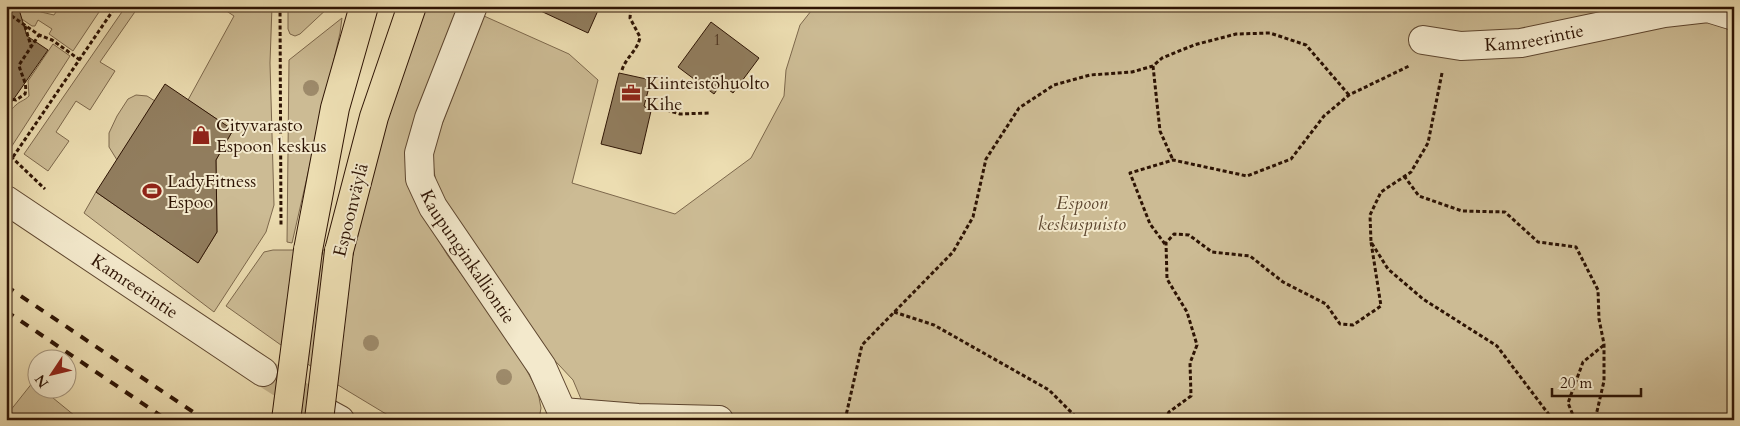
<svg xmlns="http://www.w3.org/2000/svg" width="1740" height="426" viewBox="0 0 1740 426" font-family="Cardo,serif">
  <style>
    .green { fill: #ccbb94; stroke: #7d684c }
    .building { fill: #917d5e; stroke: #2e1404 }
    .lines { fill: none; stroke-linecap: round; stroke-linejoin: round }
    .street-tunnel { stroke: #c6b58e; stroke-width: 28; stroke-dasharray: 28 14; stroke-linecap: butt }
    .street-casing { stroke: #5e462f; stroke-width: 30 }
    .primary-casing { stroke: #2e1404; stroke-width: 30 }
    .path { stroke: #2e1404; stroke-width: 3; stroke-dasharray: 4 2.5; stroke-linecap: butt }
    .street { stroke: #f3e9cc; stroke-width: 28 }
    .primary { stroke: #ecddb1; stroke-width: 28 }
    .rail { stroke: #2e1404; stroke-width: 4; stroke-dasharray: 9 9; stroke-linecap: butt }
    .primary-bridge-casing { stroke: #2e1404; stroke-width: 30; stroke-linecap: butt }
    .primary-bridge { stroke: #ecddb1; stroke-width: 28 }
    .tree { fill: #9d8a6a }
    .labels { text-anchor: middle; dominant-baseline: central; stroke-width: 4; stroke-linejoin: round; paint-order: stroke }
    .number-label { font-size: 15px; fill: #472e1a }
    .street-label { font-size: 18px; fill: #2e1404; stroke: #f3e9cc }
    .poi-label { font-size: 18px; fill: #2e1404; stroke: #f3e9cc; text-anchor: start }
    .park-label { font-size: 18px; font-style: italic; fill: #5d462f; stroke: #f3e9cc }
  </style>
  <rect width="100%" height="100%" fill="#ecddb1"/>
  <filter id="stains"><feTurbulence type="fractalNoise" baseFrequency=".004" numOctaves="4"/><feColorMatrix values="0 0 0 0 .2 0 0 0 0 .09 0 0 0 0 .02 0 0 0 .5 -.17"/></filter>
  <radialGradient id="worn" r=".72"><stop offset=".6" stop-color="#630" stop-opacity="0"/><stop offset="1" stop-color="#630" stop-opacity=".3"/></radialGradient>
  <g class="green">
    <polygon points="12,6 32,6 41,12 54,15 60,6 103,6 73,51 49,34 52,29 38,20 35,26 32,26 10,11"/>
    <polygon points="126,6 139,6 100,62 115,71 90,110 76,101 56,132 69,141 48,171 24,154"/>
    <polygon points="219,6 272,6 270,63 274,205 266,232 214,312 84,213 96,192 198,263 217,232 216,160 233,130 188,100 234,16"/>
    <polygon points="288,6 330,6 300,34 295,36 290,34 288,29"/>
    <polygon points="425,6 464,6 444,48 412,126 406,166 420,210 448,256 514,346 538,392 541,408 539,419 537,420 396,420 333,382 226,306 264,252 273,250 353,250 388,115"/>
    <polygon points="815,6 1734,6 1734,420 585,420 586,417 581,399 573,380 545,350 438,195 431,152 484,16 569,54 598,80 572,183 675,214 751,158 784,96 786,70 800,25"/>
    <polygon points="342,18 340,33 292,243 287,242 289,60"/>
    <path d="M53,44L70,56L10,149L6,147C6,132 3,115 16,105C20,101 24,101 29,96L28,81Z"/>
    <polygon points="136,95 147,96 155,101 117,160 109,147 109,133 117,116 128,99"/>
    <polygon points="33,382 37,385 38,388 42,389 80,420 6,420 6,416"/>
  </g>
  <g class="building">
    <polygon points="6,6 18,6 27,36 48,50 6,110"/>
    <polygon points="530,6 600,6 588,33"/>
    <polygon points="711,22 759,58 733,93 721,84 714,94 678,67"/>
    <polygon points="619,73 651,80 644,106 651,111 641,154 601,144"/>
    <polygon points="165,84 233,130 216,160 217,232 198,263 96,192"/>
  </g>
  <g class="lines">
    <polyline class="street-tunnel" points="263,372 329,414"/>
    <g class="street-casing">
      <g id="street">
        <path id="s1" d="M473,6L429,118L419,153L420,179L433,207L542,367L562,412"/>
        <path id="s2" d="M1423,40L1461,46L1521,43L1664,13L1708,8L1734,16"/>
        <path id="s3" d="M6,200L263,372"/>
        <polyline points="562,412 638,418 719,420"/>
        <polyline points="329,414 340,420"/>
      </g>
    </g>
    <g class="primary-casing">
      <g id="primary">
        <polyline points="308,250 335,108 364,6"/>
        <polyline points="339,251 374,117 412,6"/>
      </g>
    </g>
    <g class="path">
      <polyline points="280,6 281,227"/>
      <polyline points="6,9 8,6"/>
      <polyline points="6,12 39,35 52,40 80,60"/>
      <polyline points="25,26 31,46"/>
      <polyline points="1153,66 1160,131 1173,160"/>
      <path d="M622,70C626,57 638,50 640,37L630,18L631,6"/>
      <polyline points="1442,73 1428,143 1411,172 1381,192 1370,215 1371,242 1388,269 1423,299 1497,346 1553,420"/>
      <path d="M6,98L16,100L25,94C28,84 21,75 19,65L39,35"/>
      <polyline points="660,108 680,114 709,113"/>
      <polyline points="6,152 45,189"/>
      <polyline points="13,157 116,6"/>
      <polyline points="1404,176 1419,196 1462,211 1505,212 1538,242 1576,247 1598,290 1599,319 1604,344 1604,381 1595,420"/>
      <polyline points="1165,244 1150,224 1130,173 1173,160 1247,176 1291,159 1324,116 1349,95 1409,66"/>
      <polyline points="894,312 934,325 1049,390 1079,420"/>
      <polyline points="369,415 377,420"/>
      <polyline points="845,420 862,345 953,252 973,217 986,159 1019,108 1054,85 1090,75 1132,72 1153,66 1162,58 1194,45 1236,34 1270,33 1306,45 1349,95"/>
      <polyline points="1165,420 1169,412 1191,396 1190,363 1197,345 1187,312 1167,279 1166,243 1174,234 1189,235 1212,252 1250,256 1283,282 1326,304 1340,324 1353,325 1381,306 1371,242"/>
      <polyline points="1575,420 1568,403 1583,362 1604,345"/>
    </g>
    <use href="#street" class="street"/>
    <use href="#primary" class="primary"/>
    <g class="rail">
      <polyline points="6,286 205,420"/>
      <polyline points="6,311 167,420"/>
    </g>
    <g class="primary-bridge-casing">
      <g id="primary-bridge">
        <polyline points="286,420 308,250"/>
        <polyline points="319,420 339,251"/>
      </g>
    </g>
    <use href="#primary-bridge" class="primary-bridge"/>
  </g>
  <g class="tree">
    <circle cx="311" cy="88" r="8"/>
    <circle cx="371" cy="343" r="8"/>
    <circle cx="504" cy="377" r="8"/>
  </g>
  <defs>
    <g id="office-bare" transform="scale(1.5)"><path d="M-6-3h4V-5.5h4V-3h4V5H-6ZM-1-4.5V-3h2v-1.5ZM-6 0V1H6V0Z" fill="#8f2418" stroke="#f3e9cc" stroke-width="2.5" paint-order="stroke"/></g>
    <g id="shop-bare" transform="scale(1.5)"><path d="M-5-2.5h2.3a2.7 3.5 0 0 1 5.4 0H5L5.5 6h-11ZM-1.5-2.5h3a1.5 2.3 0 0 0-3 0Z" fill="#8f2418" stroke="#f3e9cc" stroke-width="2.5" paint-order="stroke"/></g>
    <g id="stadium-bare" transform="scale(1.5)"><path d="M0-5a6.5 5 0 1 0 0 10a6.5 5 0 1 0 0-10ZM-3.5-1.8h7v3.6h-7Z" fill="#8f2418" stroke="#f3e9cc" stroke-width="2.5" paint-order="stroke"/></g>
  </defs>
  <g fill-rule="evenodd">
    <use href="#office-bare" x="631" y="93"/>
    <use href="#shop-bare" x="201" y="135"/>
    <use href="#stadium-bare" x="152" y="191"/>
  </g>
  <g class="labels">
    <g class="number-label">
      <text x="717" y="40">1</text>
    </g>
    <g class="street-label">
      <text stroke="none"><textPath href="#s2" startOffset="112">Kamreerintie</textPath></text>
      <text transform="translate(351 210) rotate(-76)">Espoonväylä</text>
      <text stroke="none"><textPath href="#s1" startOffset="274">Kaupunginkalliontie</textPath></text>
      <text stroke="none"><textPath href="#s3" startOffset="155">Kamreerintie</textPath></text>
    </g>
    <g class="poi-label">
      <text x="646" y="83">Kiinteistöhuolto<tspan x="646" dy="21">Kihe</tspan></text>
      <text x="216" y="125">Cityvarasto<tspan x="216" dy="21">Espoon keskus</tspan></text>
      <text x="167" y="181">LadyFitness<tspan x="167" dy="21">Espoo</tspan></text>
    </g>
    <g class="park-label">
      <text x="1082" y="203">Espoon<tspan x="1082" dy="21">keskuspuisto</tspan></text>
    </g>
  </g>
  <rect width="1740" height="426" fill="none" stroke="#ecddb1" stroke-width="25"/>
  <rect x="8" y="8" width="1725" height="411" fill="none" stroke="#2e1404" stroke-width="2.5"/>
  <rect x="12" y="12" width="1715" height="401" fill="none" stroke="#2e1404"/>
  <g transform="translate(52 374) rotate(235)"><circle r="24" fill="#f3e9cc" stroke="#a4947c"/>
  <path d="M0-4L9 19L0 12L-9 19Z" fill="#8f2418"/>
  <text y="-8" font-size="14" font-weight="bold" text-anchor="middle" fill="#2e1404">N</text>
  </g>
  <path d="M1552 388v8h89v-8" fill="none" stroke="#2e1404" stroke-width="2.5"/>
  <text x="1560" y="388" font-size="15" fill="#2e1404" stroke="#f3e9cc" stroke-width="4" paint-order="stroke">20 m</text>
  <rect width="100%" height="100%" filter="url(#stains)"/>
  <rect width="100%" height="100%" fill="url(#worn)"/>
</svg>
